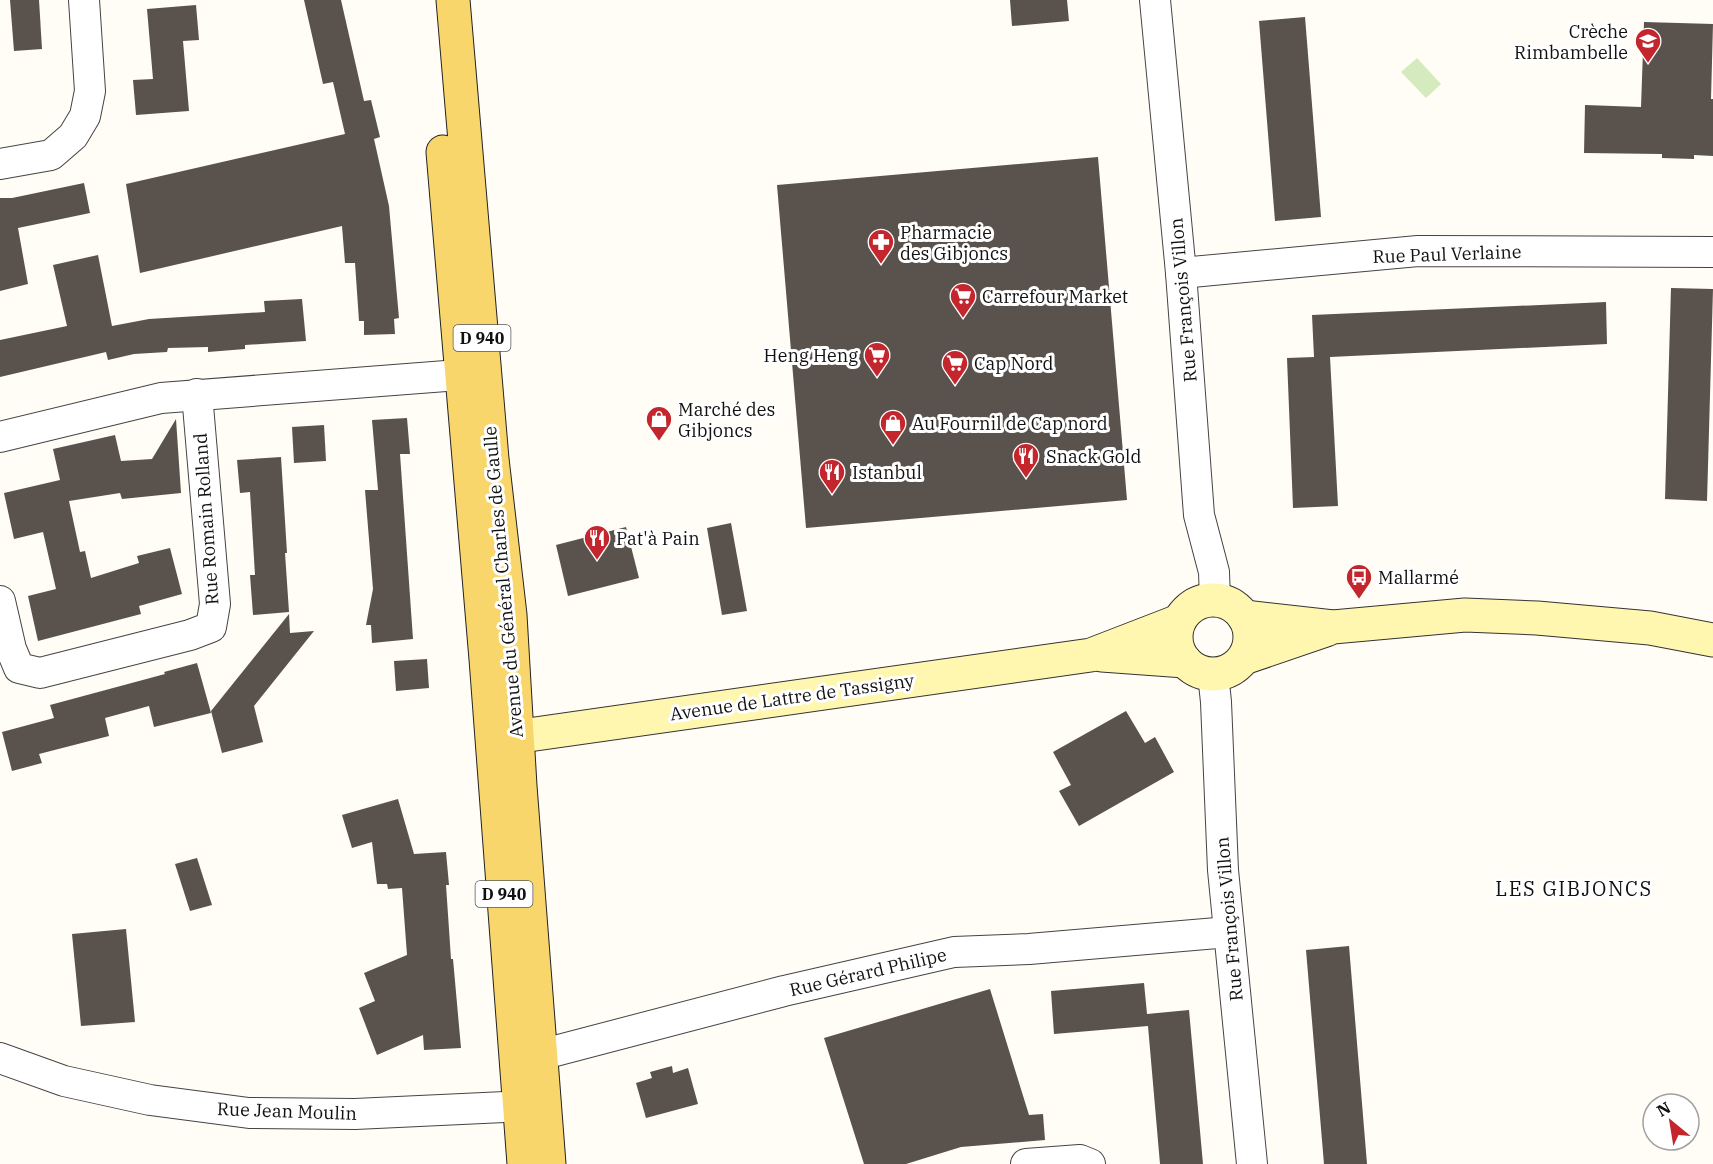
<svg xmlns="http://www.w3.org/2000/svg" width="1713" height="1164" viewBox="0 0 1713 1164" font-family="'IBM Plex Serif',serif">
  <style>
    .green { fill: #d5ebbd }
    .building { fill: #5a524d }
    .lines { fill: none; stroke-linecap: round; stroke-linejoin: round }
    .street-casing { stroke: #444; stroke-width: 32 }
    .secondary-casing { stroke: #333; stroke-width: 35 }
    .primary-casing { stroke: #222; stroke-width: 35 }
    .street { stroke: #fff; stroke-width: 30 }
    .secondary { stroke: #fff6b0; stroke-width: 33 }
    .primary { stroke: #f9d66b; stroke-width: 33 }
    .labels { text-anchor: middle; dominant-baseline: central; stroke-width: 6; stroke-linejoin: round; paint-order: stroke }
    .shield { fill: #fff; stroke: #585858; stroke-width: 1.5 }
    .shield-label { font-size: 16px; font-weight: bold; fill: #111 }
    .poi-label { font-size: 18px; fill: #111; stroke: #fff; text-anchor: start }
    .street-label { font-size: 18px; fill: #111; stroke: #fff }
    .neighbourhood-label { font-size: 20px; letter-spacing: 1.5px; fill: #111; stroke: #fff }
  </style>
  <rect width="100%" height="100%" fill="#fffdf5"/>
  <polygon class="green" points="1417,58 1441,84 1426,98 1401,72"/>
  <g class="building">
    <polygon points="10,0 39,0 42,49 14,51"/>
    <polygon points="304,0 341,0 364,101 371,100 380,137 374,139 389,206 399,318 394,319 395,334 364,335 364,321 359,321 355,263 345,263 342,226 140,273 126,184 345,134 333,82 323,84"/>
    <polygon points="1010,0 1067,0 1069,21 1012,26"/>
    <polygon points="196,5 199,40 183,41 189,111 136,115 133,80 153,79 147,9"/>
    <polygon points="1305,17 1321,217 1275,221 1259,21"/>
    <polygon points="1644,22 1713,24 1711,99 1713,99 1713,156 1694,155 1694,159 1662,158 1662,154 1584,153 1585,105 1641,107"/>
    <polygon points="1098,157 1127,500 806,528 777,185"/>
    <polygon points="84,183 90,213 18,228 28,284 0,291 0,198 12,198"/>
    <polygon points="98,255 112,326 149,319 265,312 264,301 302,299 306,341 245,345 245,349 208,352 208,347 168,348 167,352 134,354 108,360 106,352 0,377 0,340 67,326 53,265"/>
    <polygon points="1671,288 1713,289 1707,501 1665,499"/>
    <polygon points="1606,302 1607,344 1330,357 1338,506 1293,508 1287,358 1314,357 1312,315"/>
    <polygon points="407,418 410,454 400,454 413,639 372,643 371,625 366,625 373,589 365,490 378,490 372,420"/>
    <polygon points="176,419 181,493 122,499 120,493 69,501 80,552 85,551 91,578 139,563 137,556 170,548 182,594 139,606 141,614 38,641 28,596 56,589 43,532 14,539 4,493 60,480 53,449 115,435 121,461 152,459"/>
    <polygon points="324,425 326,461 294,463 292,427"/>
    <polygon points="281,457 287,553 285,553 289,612 253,615 250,575 255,575 250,492 240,493 237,460"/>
    <polygon points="731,523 747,611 722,615 707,528"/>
    <polygon points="626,527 639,578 568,596 556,545"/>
    <polygon points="289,614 290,633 314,631 254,706 263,742 222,753 211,711"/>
    <polygon points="427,659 429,688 396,691 394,661"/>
    <polygon points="197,663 211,713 154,727 149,706 105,718 109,736 39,754 42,763 12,771 2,732 54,718 50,705 165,674 164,672"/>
    <polygon points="1126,711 1145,743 1155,737 1174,772 1079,826 1059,791 1071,785 1053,752"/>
    <polygon points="398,799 414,854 446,852 449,885 446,885 451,959 453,959 461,1048 424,1050 423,1035 377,1055 359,1008 375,1001 364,973 407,955 402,888 388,889 387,884 377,884 372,842 352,848 342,815"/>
    <polygon points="197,858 212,905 190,911 175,864"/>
    <polygon points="126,929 135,1022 81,1026 72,934"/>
    <polygon points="1349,946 1367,1164 1324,1164 1306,950"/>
    <polygon points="1144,983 1147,1014 1189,1010 1203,1164 1160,1164 1148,1026 1054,1034 1051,991"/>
    <polygon points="990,989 1029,1115 1043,1114 1045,1140 961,1147 906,1164 864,1164 824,1038"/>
    <polygon points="672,1066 673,1073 688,1068 698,1104 646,1118 636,1083 652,1078 650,1072"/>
  </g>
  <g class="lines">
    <g class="street-casing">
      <g id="street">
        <polyline points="1155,0 1181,273 1199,515 1214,572 1215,600"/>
        <polyline points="0,164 51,155 73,136 85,116 90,91 84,0"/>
        <polyline points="1181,273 1418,251 1713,252"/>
        <polyline points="0,437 161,398 485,373"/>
        <polyline points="0,601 11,649 19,668 40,673 190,635 211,627 215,604 197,394"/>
        <polyline points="1213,674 1216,702 1223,870 1252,1164"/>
        <polyline points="0,1058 64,1081 150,1100 249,1113 355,1114 545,1105"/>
        <polyline points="517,1061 784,991 954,952 1029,949 1229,932"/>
        <polyline points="1026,1164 1080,1160 1090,1164"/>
      </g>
    </g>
    <g class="secondary-casing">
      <g id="secondary">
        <circle cx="1213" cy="637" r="37"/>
        <polyline points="1244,617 1333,627 1465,615 1537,618 1650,628 1713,640"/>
        <polyline points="1102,655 1185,661"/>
        <polyline points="1244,658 1326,630"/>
        <polyline points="493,740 1091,655 1179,621"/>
      </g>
    </g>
    <g class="primary-casing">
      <g id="primary">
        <polyline points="453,0 492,459 510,615 520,786 549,1164"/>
        <polyline points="443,152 486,659 524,1164"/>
      </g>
    </g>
    <use href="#street" class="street"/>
    <use href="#secondary" class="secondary"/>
    <use href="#primary" class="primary"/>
  </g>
  <defs>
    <g id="school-pin" transform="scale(1.35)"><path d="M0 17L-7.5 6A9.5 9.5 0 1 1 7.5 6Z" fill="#c4262e" stroke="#fff"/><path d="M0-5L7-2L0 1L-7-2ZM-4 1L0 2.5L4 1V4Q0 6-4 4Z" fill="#fff"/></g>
    <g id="pharmacy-pin" transform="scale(1.35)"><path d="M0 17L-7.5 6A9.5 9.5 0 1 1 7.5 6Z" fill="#c4262e" stroke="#fff"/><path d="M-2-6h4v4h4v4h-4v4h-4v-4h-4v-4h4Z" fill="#fff"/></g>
    <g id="supermarket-pin" transform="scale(1.35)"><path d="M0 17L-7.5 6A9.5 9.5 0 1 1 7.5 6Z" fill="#c4262e" stroke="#fff"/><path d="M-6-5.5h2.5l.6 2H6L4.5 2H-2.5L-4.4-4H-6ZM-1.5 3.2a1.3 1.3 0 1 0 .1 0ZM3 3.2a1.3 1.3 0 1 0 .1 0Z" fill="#fff"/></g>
    <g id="shop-pin" transform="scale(1.35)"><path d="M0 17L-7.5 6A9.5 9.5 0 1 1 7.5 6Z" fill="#c4262e" stroke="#fff"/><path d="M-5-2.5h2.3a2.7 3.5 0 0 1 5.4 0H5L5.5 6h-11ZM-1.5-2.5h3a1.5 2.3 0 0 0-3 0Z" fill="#fff"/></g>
    <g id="restaurant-pin" transform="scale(1.35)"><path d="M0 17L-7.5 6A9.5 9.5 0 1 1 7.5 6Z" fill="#c4262e" stroke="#fff"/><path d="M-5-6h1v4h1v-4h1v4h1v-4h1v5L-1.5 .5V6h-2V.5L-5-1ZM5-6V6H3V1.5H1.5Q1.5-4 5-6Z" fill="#fff"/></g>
    <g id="bus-pin" transform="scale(1.35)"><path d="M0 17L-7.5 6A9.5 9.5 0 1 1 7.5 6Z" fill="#c4262e" stroke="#fff"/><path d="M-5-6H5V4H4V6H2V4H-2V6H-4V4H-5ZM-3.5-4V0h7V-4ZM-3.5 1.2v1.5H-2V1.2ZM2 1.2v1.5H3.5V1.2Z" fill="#fff"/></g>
  </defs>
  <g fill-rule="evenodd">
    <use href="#school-pin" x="1648" y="41"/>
    <use href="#pharmacy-pin" x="881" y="242"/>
    <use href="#supermarket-pin" x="963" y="296"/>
    <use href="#supermarket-pin" x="877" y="355"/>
    <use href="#supermarket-pin" x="955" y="363"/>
    <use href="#shop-pin" x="659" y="419"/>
    <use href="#shop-pin" x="893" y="423"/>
    <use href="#restaurant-pin" x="1026" y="456"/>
    <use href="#restaurant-pin" x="832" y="472"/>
    <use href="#restaurant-pin" x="597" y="538"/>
    <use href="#bus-pin" x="1359" y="577"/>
  </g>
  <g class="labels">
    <g class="shield">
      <rect x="453.5" y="325" width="57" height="26" rx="4.5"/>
      <rect x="475.5" y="881" width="57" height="26" rx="4.5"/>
    </g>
    <g class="shield-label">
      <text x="482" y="338">D 940</text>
      <text x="504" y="894">D 940</text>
    </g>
    <g class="poi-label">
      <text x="1628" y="31" text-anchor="end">Crèche<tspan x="1628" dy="21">Rimbambelle</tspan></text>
      <text x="900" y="232">Pharmacie<tspan x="900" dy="21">des Gibjoncs</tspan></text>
      <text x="982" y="296">Carrefour Market</text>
      <text x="858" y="355" text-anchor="end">Heng Heng</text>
      <text x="974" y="363">Cap Nord</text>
      <text x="678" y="409">Marché des<tspan x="678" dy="21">Gibjoncs</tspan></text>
      <text x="912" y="423">Au Fournil de Cap nord</text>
      <text x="1046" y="456">Snack Gold</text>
      <text x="852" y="472">Istanbul</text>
      <text x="616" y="538">Pat'à Pain</text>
      <text x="1378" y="577">Mallarmé</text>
    </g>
    <g class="street-label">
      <text transform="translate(1447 254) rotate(-2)">Rue Paul Verlaine</text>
      <text transform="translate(1183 300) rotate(-95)">Rue François Villon</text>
      <text transform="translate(206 519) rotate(-94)">Rue Romain Rolland</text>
      <text transform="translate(503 582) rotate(-95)">Avenue du Général Charles de Gaulle</text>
      <text transform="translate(792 697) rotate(-8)">Avenue de Lattre de Tassigny</text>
      <text transform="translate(1229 919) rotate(-95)">Rue François Villon</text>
      <text transform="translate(868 972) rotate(-13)">Rue Gérard Philipe</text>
      <text transform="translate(287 1111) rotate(2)">Rue Jean Moulin</text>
    </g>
    <g class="neighbourhood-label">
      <text x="1574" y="888">LES GIBJONCS</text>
    </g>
  </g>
  <g transform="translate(1671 1122) rotate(330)"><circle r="28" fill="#ffffff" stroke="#a0a0a0" stroke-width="1.5"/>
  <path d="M0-4.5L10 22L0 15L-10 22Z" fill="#c4262e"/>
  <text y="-9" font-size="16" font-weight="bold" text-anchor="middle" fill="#111111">N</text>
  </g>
</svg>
